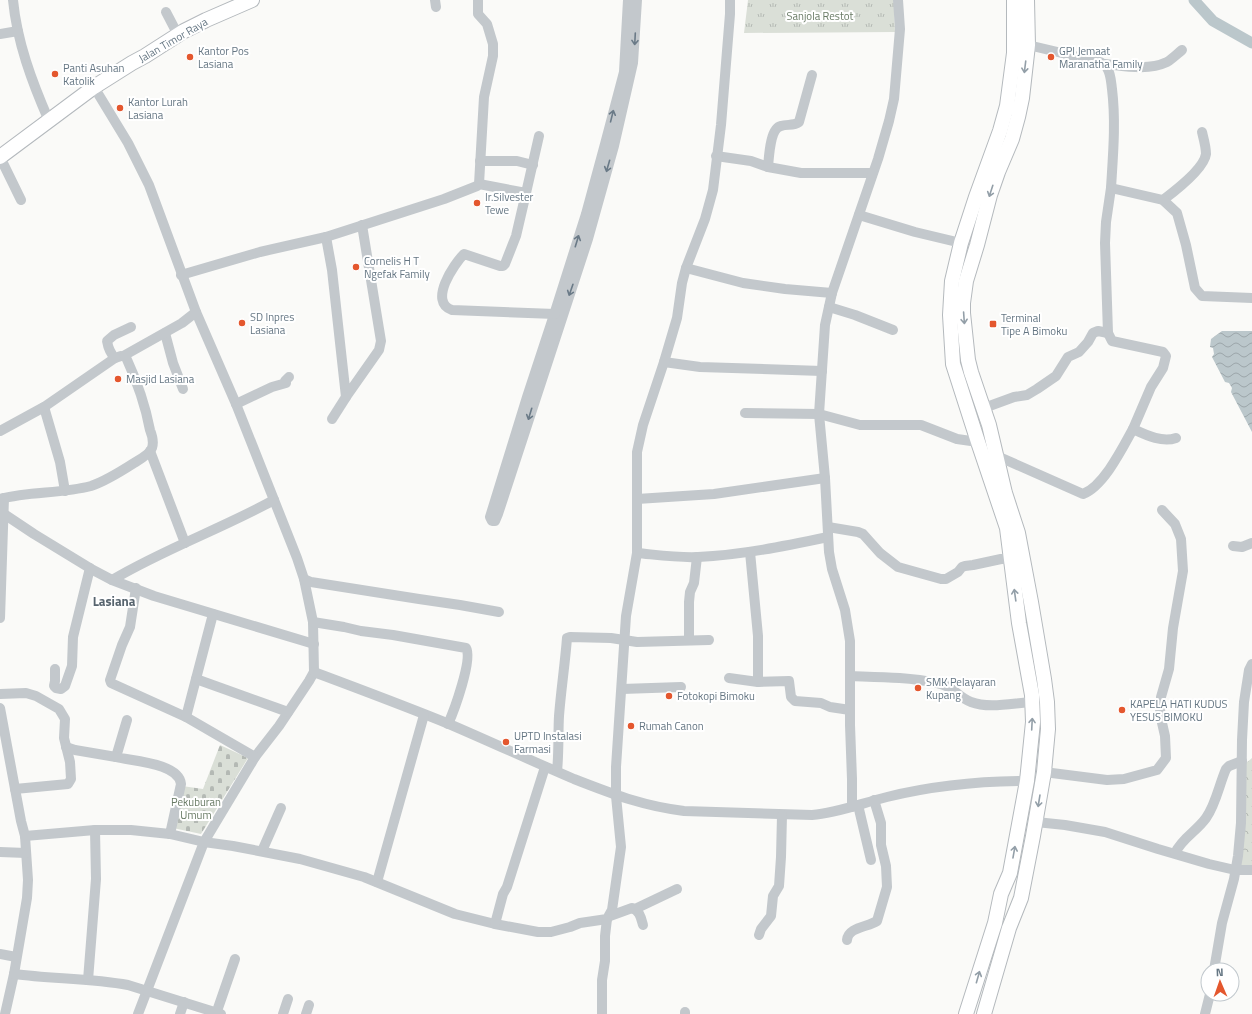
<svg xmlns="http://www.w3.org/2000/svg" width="1252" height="1014" viewBox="0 0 1252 1014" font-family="'Titillium Web',sans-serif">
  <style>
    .grass { fill: url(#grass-tufts) }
    .forest { fill: url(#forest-crowns) }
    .cemetery { fill: url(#cemetery-stones) }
    .water { fill: url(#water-waves) }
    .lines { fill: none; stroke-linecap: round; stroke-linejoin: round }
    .river { stroke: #bbc7cb; stroke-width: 11 }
    .highway-casing { stroke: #b4b9bd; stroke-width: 16 }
    .minor { stroke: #c3c8cc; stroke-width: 10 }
    .highway { stroke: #fff; stroke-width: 14 }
    .oneway { stroke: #6a7a87 }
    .oneway2 { stroke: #939fa8 }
    .poi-dot { fill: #e4572e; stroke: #fff; stroke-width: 1.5 }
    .labels { text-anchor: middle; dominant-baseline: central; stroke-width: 4; stroke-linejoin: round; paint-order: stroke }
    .park-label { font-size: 11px; fill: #687a64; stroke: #fff }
    .street-label { font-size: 11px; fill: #657683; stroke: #fff }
    .poi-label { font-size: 11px; fill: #657683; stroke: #fff; text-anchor: start }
    .quarter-label { font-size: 13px; font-weight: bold; fill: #57646e; stroke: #fff }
  </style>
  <defs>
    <pattern id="grass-tufts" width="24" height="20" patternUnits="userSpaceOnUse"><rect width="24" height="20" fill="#dadfd7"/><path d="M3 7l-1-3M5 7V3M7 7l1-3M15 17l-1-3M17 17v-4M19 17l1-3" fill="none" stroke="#b4b9b4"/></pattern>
    <pattern id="forest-crowns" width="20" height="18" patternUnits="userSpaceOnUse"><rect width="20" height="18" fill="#dadfd7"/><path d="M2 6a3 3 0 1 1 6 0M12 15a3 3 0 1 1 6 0" fill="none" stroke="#b4b9b4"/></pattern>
    <pattern id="cemetery-stones" width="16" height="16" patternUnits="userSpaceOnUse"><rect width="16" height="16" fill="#dadfd7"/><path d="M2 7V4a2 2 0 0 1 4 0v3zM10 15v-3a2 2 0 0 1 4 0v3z" fill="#b4b9b4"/></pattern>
    <pattern id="water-waves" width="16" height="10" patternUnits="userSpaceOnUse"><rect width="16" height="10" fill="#bbc7cb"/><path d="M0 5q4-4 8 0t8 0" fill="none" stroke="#9ca6aa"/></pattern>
  </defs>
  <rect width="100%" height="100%" fill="#fafaf8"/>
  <polygon class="grass" points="748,0 894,0 895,32 744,33"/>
  <polygon class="forest" points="1252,758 1252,866 1237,868 1246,763"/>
  <polygon class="cemetery" points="220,745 248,758 201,834 173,828 182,786 203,789"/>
  <polygon class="water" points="1222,331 1252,331 1252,432 1231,392 1232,388 1229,383 1225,382 1212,357 1214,354 1213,348 1210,347 1211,339"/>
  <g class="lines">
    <polyline class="river" points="1194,0 1213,21 1252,43"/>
    <g class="highway-casing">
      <g id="highway">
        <polyline points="0,157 94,87 132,63 145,56 184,31 206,20 252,0"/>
        <polyline points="966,1014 995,923 1001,894 1010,873 1027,781 1033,722 1032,695 1019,623 1007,528 978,442 953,364 950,315 952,281 961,243 976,197 1000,131 1007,106 1014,53 1014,0"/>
        <polyline points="984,1014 1009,928 1021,898 1033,836 1044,772 1048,729 1047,702 1044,679 1031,602 1018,533 1005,493 989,425 971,372 968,360 963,313 963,303 966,281 977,245 990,195 998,172 1012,139 1018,117 1022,98 1028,45 1027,0"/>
      </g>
    </g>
    <g class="minor">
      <path d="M13,0C17,42 32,82 49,121"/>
      <polyline points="435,0 436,7"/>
      <polyline points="628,0 624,72 605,144 586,214 553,318 527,397 490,517 492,521 495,521 498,514 588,239 614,146 633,63 637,0"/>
      <polyline points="166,12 178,35"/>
      <polyline points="0,34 18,31"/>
      <path d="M1028,45L1100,62C1103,64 1106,65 1107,68C1111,74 1111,82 1112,89C1116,122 1113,155 1111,188"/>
      <path d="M1105,64C1124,66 1148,71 1167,62C1172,59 1177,54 1182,50"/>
      <polyline points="94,87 128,143 149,185 196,312 236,404 297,558 304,579 313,622 314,672 309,681 279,726 255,757 204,842 138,1014"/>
      <polyline points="716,156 751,161 768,167 801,173 872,173"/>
      <polyline points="0,157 21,200"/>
      <polyline points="480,161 517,161 533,165"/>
      <path d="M768,167C769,157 770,128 781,126C787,124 794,126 799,122L812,75"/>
      <polyline points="479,184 526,193 539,136"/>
      <path d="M526,193L516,236L505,264L503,266H500L464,254C454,264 428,302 452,310L555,314"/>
      <path d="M1163,200C1175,191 1204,169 1206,154C1206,147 1204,140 1202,132"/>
      <polyline points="859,215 915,232 961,243"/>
      <polyline points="326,237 332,270 346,397 379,350 381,341 362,225"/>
      <polyline points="686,268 743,283 785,289 832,293"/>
      <polyline points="181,275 260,252 326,237 444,199 477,186 479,184 484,97 493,56 493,44 487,24 478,14 478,0"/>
      <polyline points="829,307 855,315 893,330"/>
      <polyline points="165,333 173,363 183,389"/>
      <path d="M121,356L115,358C110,353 108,347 107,341L114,335L131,327"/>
      <polyline points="664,362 700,367 822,371"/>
      <polyline points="236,404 272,387 286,383 285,381 289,377"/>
      <polyline points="44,407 60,462 65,491"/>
      <polyline points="984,408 1014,397 1027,395 1037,389 1056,376 1068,357 1079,352 1088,342 1093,333 1098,331 1108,333"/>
      <polyline points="745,413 819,414 860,425 921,425 957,439 978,442"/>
      <polyline points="332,419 346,397"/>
      <polyline points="1133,429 1151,387 1163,368 1166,356 1163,352 1112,341 1108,333 1105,243 1106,222 1111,188 1163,200 1177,213 1186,245 1195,288 1202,296 1252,298"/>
      <polyline points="0,431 44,407 115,358"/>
      <polyline points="150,451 185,543"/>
      <path d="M997,456L1083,494C1104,486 1123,447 1133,429C1146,435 1162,443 1176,438"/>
      <path d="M0,499C30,491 61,494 91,486C106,481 120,472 134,463C139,460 150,454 152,448C154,442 152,435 150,430C145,403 136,379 125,355L182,323L196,312"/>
      <polyline points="637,499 714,494 825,478"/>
      <polyline points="4,514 34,534 93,570 112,580 154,596 314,644"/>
      <polyline points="828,527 858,532 863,534 880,553 898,567 941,579 946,579 958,572 962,567 965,566 973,565 1001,559 1011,559"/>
      <polyline points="1233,546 1242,547 1252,543"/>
      <polyline points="750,552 758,636 758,682"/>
      <path d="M637,553C658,555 678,558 698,557C742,555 785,546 828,537"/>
      <polyline points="304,579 311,582 419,599 460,605 499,612"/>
      <path d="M112,580C164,549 221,529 274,500"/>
      <polyline points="136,588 130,627 122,645 110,680 111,683 186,717 255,757"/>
      <polyline points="0,618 4,498"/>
      <path d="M313,622L344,627L361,631L393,635L466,648C473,659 454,711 448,724"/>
      <polyline points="689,640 689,602 690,592 694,583 697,557"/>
      <polyline points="55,669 55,681 54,686 56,688 61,689 65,686 72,666 73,637 90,568"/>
      <path d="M314,672C359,689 405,706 449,724C491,742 532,761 574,779C613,794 642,806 684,811L812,815C838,813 862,803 887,797C932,786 980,781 1027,781"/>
      <path d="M850,676C879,677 908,677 937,683C954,686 957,697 971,702C989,709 1013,703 1032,702"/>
      <polyline points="729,678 758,682 789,681 791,697 795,701 821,703 830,707 850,710"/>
      <polyline points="196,679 288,712"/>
      <polyline points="622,689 681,687"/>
      <polyline points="0,694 26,693 36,696 59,709 65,719 64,738 70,762 71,779 68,784 15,789"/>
      <polyline points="0,708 21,821 25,836 28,880 27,898 14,974 5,1014"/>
      <polyline points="186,717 213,614"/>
      <path d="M127,720L116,757C132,761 179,763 181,784L170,834"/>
      <polyline points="66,747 75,750 116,757"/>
      <path d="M557,771C559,753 558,734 559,716C561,690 565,664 567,638L570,637L611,638L637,642L709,640"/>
      <polyline points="1044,772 1107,780 1124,779 1157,770 1166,758 1165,736 1160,714 1161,697 1169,669 1173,628 1183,571 1181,539 1175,524 1162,510"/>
      <polyline points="858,805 871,860"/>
      <polyline points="852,807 852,779 850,725 850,641 845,610 832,569 829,552 825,478 819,414 825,325 832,293 878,159 889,121 894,99 900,29 898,0"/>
      <polyline points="1036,822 1065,825 1105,832 1158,849 1209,864 1235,870 1252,870"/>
      <polyline points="25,836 95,830 131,830 170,834 204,842 233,846 300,859 364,877 455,914 495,924 538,932 551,932 570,927 580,923 607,919 612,910 621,847 616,796 616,767 626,616 637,553 637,452 643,425 664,362 677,318 682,283 686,268 705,219 713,190 721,125 730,14 730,0"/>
      <polyline points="262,851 281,808"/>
      <polyline points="0,852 26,853"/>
      <path d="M1175,853C1183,837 1196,832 1206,818C1216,804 1219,785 1226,769L1229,766L1242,761"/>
      <polyline points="377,882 424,715"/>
      <polyline points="635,909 677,889"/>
      <path d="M610,916L632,908C640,911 641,918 643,925"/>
      <polyline points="495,924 503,894 507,887 545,767"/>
      <polyline points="759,935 761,929 771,916 773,896 779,886 781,857 782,815"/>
      <path d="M847,940C848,927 868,927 877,921L887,887L886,866L881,845V823L874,800"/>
      <polyline points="0,954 16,957"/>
      <polyline points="1214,970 1222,923 1234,879 1238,856 1241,823 1242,740 1244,702 1249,670 1252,664"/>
      <path d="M14,974C52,979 91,978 128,985L221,1014"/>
      <polyline points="88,980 96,879 95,830"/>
      <polyline points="685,1012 685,1014"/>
      <polyline points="180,1014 184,1002"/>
      <polyline points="216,1014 235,959"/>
      <polyline points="283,1014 288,999"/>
      <polyline points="306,1014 309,1005"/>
      <polyline points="602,1014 602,980 605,961 605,936 607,919"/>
      <polyline points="1205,1014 1210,994"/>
    </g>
    <use href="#highway" class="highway"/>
  </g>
  <defs><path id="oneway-shaft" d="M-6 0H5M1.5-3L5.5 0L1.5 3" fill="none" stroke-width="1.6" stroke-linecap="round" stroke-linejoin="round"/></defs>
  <g class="oneway">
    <use href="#oneway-shaft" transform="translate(635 39) rotate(93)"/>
    <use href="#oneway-shaft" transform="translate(612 116) rotate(-76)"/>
    <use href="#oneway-shaft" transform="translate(608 166) rotate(106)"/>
    <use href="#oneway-shaft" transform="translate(577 241) rotate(-73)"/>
    <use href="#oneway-shaft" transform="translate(571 290) rotate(109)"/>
    <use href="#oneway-shaft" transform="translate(530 414) rotate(107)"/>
  </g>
  <g class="oneway2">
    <use href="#oneway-shaft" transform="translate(1025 67) rotate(97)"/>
    <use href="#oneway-shaft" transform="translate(991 191) rotate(108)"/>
    <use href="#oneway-shaft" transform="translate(964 318) rotate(86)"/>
    <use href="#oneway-shaft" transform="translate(1015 595) rotate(-98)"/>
    <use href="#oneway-shaft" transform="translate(1032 724) rotate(-87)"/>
    <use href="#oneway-shaft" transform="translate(1039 801) rotate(99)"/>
    <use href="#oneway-shaft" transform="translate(1014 852) rotate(-80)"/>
    <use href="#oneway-shaft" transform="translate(978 977) rotate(-74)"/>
  </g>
  <g class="poi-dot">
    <circle cx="190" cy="57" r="4"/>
    <circle cx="1051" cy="57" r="4"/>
    <circle cx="55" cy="74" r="4"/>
    <circle cx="120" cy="108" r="4"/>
    <circle cx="477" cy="203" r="4"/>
    <circle cx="356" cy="267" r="4"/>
    <circle cx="242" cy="323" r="4"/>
    <rect x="989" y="320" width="8" height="8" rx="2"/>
    <circle cx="118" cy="379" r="4"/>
    <circle cx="918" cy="688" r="4"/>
    <circle cx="669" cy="696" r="4"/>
    <circle cx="1122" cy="710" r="4"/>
    <circle cx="631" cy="726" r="4"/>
    <circle cx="506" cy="742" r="4"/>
  </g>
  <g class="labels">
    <g class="park-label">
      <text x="820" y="16">Sanjola Restot</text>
      <text x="196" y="802">Pekuburan<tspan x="196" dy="13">Umum</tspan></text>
    </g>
    <g class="street-label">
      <text transform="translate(173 40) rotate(-30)">Jalan Timor Raya</text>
    </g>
    <g class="poi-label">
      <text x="198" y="51">Kantor Pos<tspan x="198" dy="13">Lasiana</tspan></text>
      <text x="1059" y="51">GPI Jemaat<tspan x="1059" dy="13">Maranatha Family</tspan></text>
      <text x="63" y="68">Panti Asuhan<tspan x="63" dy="13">Katolik</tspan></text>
      <text x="128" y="102">Kantor Lurah<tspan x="128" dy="13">Lasiana</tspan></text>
      <text x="485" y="197">Ir.Silvester<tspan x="485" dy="13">Tewe</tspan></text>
      <text x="364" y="261">Cornelis H T<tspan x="364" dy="13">Ngefak Family</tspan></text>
      <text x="250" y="317">SD Inpres<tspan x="250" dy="13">Lasiana</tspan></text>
      <text x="1001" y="318">Terminal<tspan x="1001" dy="13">Tipe A Bimoku</tspan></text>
      <text x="126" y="379">Masjid Lasiana</text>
      <text x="926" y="682">SMK Pelayaran<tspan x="926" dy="13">Kupang</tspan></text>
      <text x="677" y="696">Fotokopi Bimoku</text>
      <text x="1130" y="704">KAPELA HATI KUDUS<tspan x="1130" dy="13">YESUS BIMOKU</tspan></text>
      <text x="639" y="726">Rumah Canon</text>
      <text x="514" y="736">UPTD Instalasi<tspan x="514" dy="13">Farmasi</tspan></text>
    </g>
    <g class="quarter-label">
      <text x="114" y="601">Lasiana</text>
    </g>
  </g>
  <g transform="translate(1220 982) rotate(358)"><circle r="19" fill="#ffffff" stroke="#c1c8cd"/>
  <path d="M0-3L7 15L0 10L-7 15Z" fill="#e4572e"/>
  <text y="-6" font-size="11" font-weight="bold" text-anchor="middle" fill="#657683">N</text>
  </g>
</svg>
